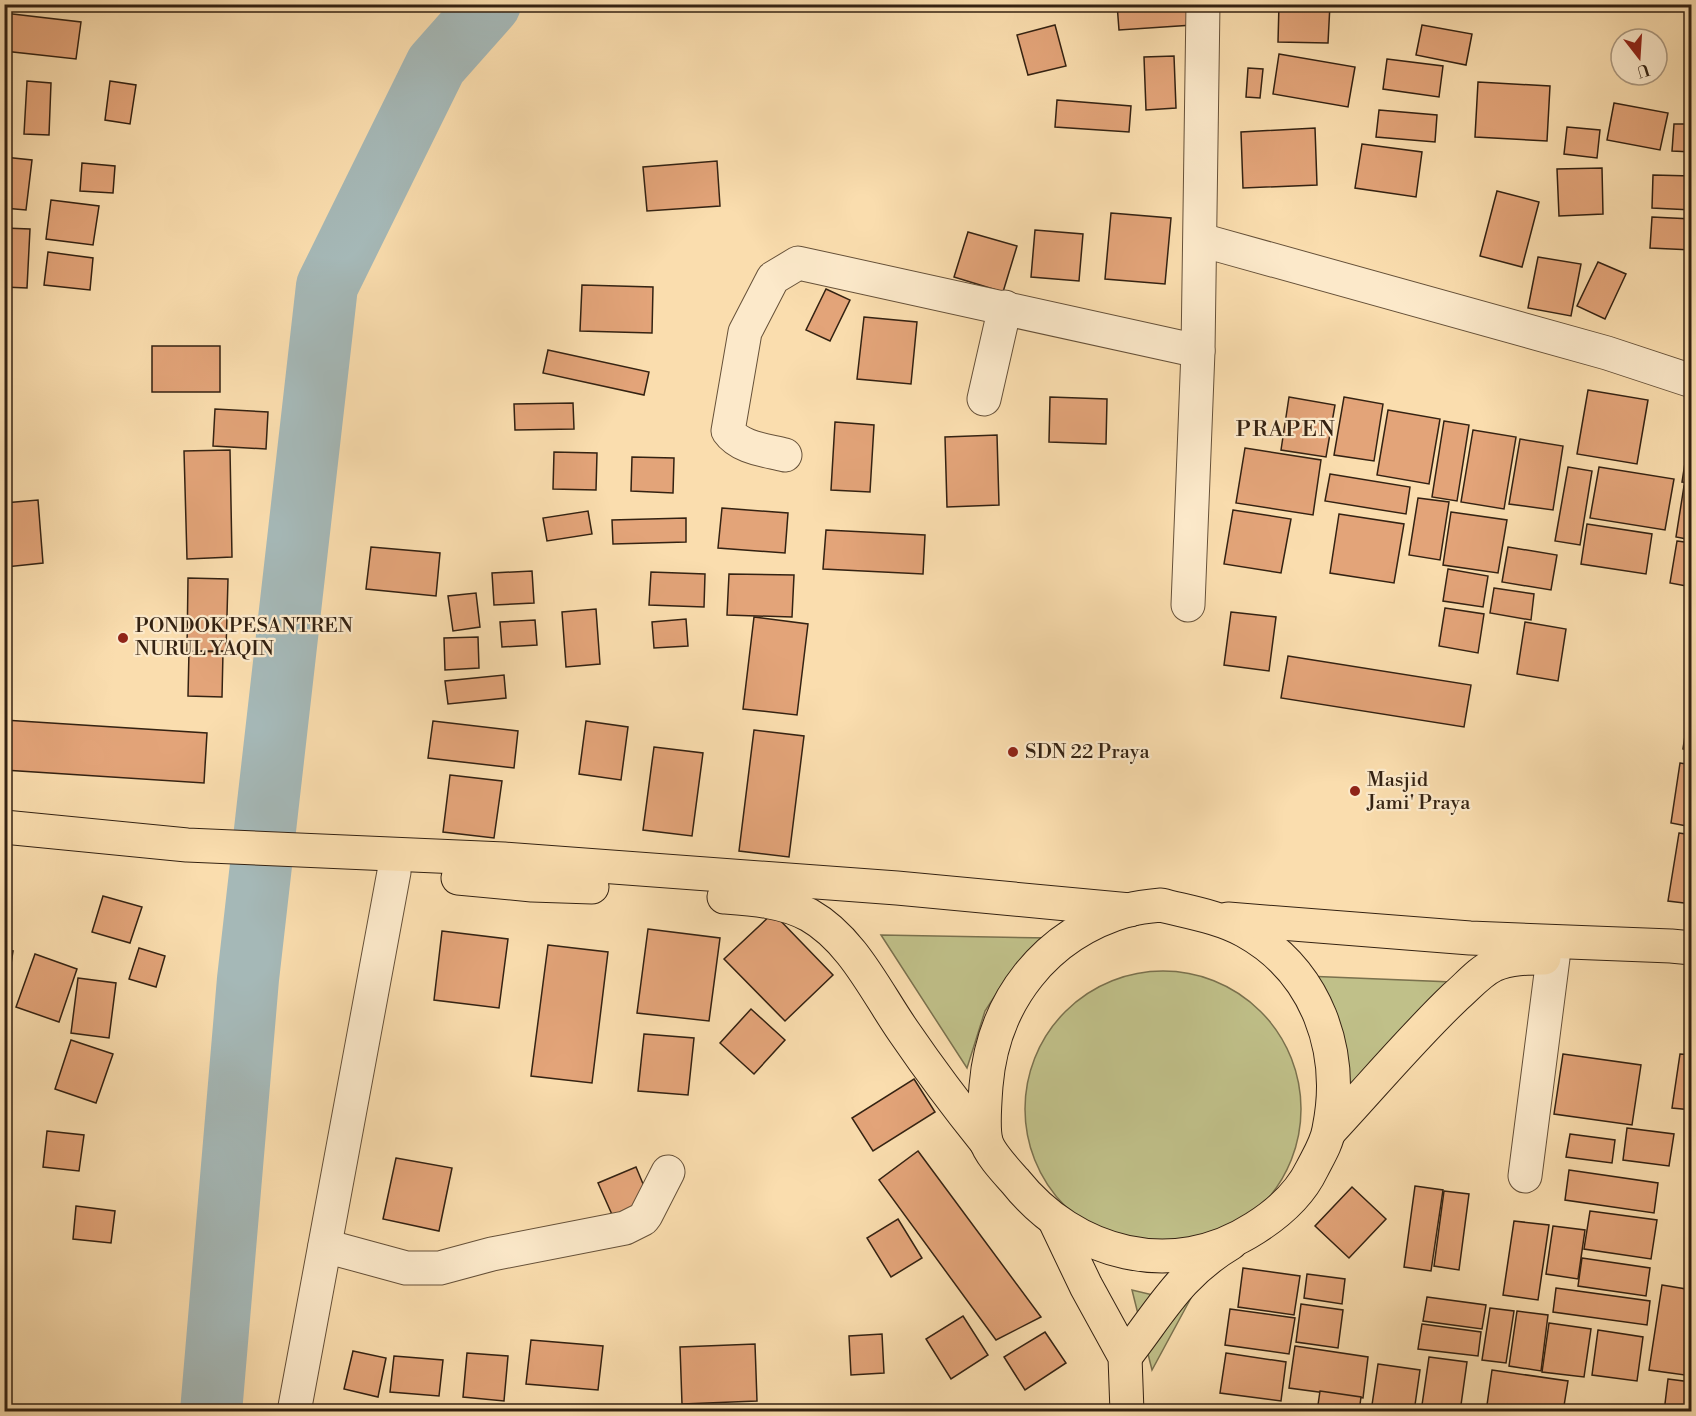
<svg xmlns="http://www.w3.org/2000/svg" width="1696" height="1416" viewBox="0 0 1696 1416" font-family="'Libre Bodoni',serif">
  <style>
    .green { fill: #c0c089; stroke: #7a714e; stroke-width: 1.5 }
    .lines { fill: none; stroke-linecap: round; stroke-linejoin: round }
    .river { stroke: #a5b8b7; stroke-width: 62 }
    .building { fill: #e3a479; stroke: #342212; stroke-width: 1.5 }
    .minor-casing { stroke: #665139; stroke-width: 35 }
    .major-casing { stroke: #342212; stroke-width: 35 }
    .highway-casing { stroke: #342212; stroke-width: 35 }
    .minor { stroke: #fce9ca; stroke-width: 33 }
    .major { stroke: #faddae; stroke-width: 33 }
    .highway { stroke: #faddae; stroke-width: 33 }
    .poi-dot { fill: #8f2418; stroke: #fce9ca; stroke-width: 2 }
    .labels { text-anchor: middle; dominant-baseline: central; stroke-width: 4.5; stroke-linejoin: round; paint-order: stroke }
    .poi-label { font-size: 20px; fill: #342212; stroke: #fce9ca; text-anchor: start }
    .quarter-label { font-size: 22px; letter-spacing: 1.5px; fill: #342212; stroke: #fce9ca }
  </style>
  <rect width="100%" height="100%" fill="#faddae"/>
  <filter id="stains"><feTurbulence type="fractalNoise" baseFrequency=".00333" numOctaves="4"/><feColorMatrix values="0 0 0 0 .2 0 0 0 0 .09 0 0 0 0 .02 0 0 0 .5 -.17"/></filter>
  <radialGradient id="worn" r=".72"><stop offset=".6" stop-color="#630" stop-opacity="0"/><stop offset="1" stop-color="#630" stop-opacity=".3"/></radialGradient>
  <g class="green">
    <polygon points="881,935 1049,938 1009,974 985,1011 967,1068"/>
    <circle cx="1163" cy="1109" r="138"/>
    <polygon points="1305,976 1452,982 1351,1093"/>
    <polygon points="1198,1285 1152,1370 1132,1290 1157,1296"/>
  </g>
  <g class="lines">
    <polyline class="river" points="211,1412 248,979 327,286 436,65 490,4"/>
  </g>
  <g class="building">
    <polygon points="1117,4 1191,4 1193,25 1119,30"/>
    <polygon points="1279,4 1330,4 1328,43 1278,42"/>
    <polygon points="4,13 81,22 76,59 4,51"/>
    <polygon points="1055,25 1066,66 1028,75 1017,35"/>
    <polygon points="1422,25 1472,34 1466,65 1416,55"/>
    <polygon points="1279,54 1355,67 1348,107 1273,94"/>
    <polygon points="1174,56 1176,108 1146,110 1144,57"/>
    <polygon points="1387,59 1443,66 1439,97 1383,89"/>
    <polygon points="1248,68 1263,69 1260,98 1246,97"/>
    <polygon points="27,81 51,83 49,135 24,134"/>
    <polygon points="110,81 136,85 130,124 105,120"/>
    <polygon points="1478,82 1550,86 1547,141 1475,137"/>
    <polygon points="1057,100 1131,106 1129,132 1055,127"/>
    <polygon points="1614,103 1668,113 1660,150 1607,140"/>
    <polygon points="1379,110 1437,115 1435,142 1376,137"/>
    <polygon points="1674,124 1692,124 1692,152 1672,151"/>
    <polygon points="1567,127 1600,130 1597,158 1564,154"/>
    <polygon points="1315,128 1317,185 1243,188 1241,132"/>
    <polygon points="1362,144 1422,152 1416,197 1355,188"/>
    <polygon points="4,157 32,160 26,210 4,208"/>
    <polygon points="717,161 720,206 647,211 643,167"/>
    <polygon points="82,163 115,166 113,193 80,191"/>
    <polygon points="1602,168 1603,214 1559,216 1557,169"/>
    <polygon points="1653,175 1692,176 1692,210 1652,208"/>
    <polygon points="1497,191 1539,202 1522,267 1480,256"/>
    <polygon points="51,200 99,206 93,245 46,239"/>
    <polygon points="1111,213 1171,218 1165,284 1105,279"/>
    <polygon points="1652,217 1692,219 1692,250 1650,248"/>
    <polygon points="4,228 30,229 27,288 4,287"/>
    <polygon points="1035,230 1083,234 1079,281 1031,277"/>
    <polygon points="968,232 1017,246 1003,292 954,277"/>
    <polygon points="48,252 93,258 90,290 44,285"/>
    <polygon points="1538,257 1581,264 1571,316 1528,308"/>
    <polygon points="1598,262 1626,274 1605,319 1577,306"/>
    <polygon points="582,285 653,287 652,333 580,331"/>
    <polygon points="826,289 850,300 830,341 806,330"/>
    <polygon points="864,317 917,322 911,384 857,379"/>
    <rect x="152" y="346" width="68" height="46"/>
    <polygon points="548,350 649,372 644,395 543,373"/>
    <polygon points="1588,390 1648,400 1637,464 1577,454"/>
    <polygon points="1050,397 1107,399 1106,444 1049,442"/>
    <polygon points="1289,397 1335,405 1326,457 1281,450"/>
    <polygon points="1344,397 1383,404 1374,461 1334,455"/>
    <polygon points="573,403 574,429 515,430 514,404"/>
    <polygon points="215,409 268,412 266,449 213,446"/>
    <polygon points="1388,410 1440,419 1429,484 1377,475"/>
    <polygon points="1444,421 1469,425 1457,501 1432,497"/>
    <polygon points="835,422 874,425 870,492 831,490"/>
    <polygon points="1691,425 1692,425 1692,483 1682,482"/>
    <polygon points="1473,430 1516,437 1504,509 1461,502"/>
    <polygon points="997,435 999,505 947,507 945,437"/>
    <polygon points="1520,439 1563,446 1553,510 1509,504"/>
    <polygon points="1245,448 1321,460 1313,515 1236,503"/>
    <polygon points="230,450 232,557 187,559 184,451"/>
    <polygon points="554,452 597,453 596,490 553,489"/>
    <polygon points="632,457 674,458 673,493 631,491"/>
    <polygon points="1568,467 1592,471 1580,545 1555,541"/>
    <polygon points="1599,467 1674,479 1665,530 1590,518"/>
    <polygon points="1330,474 1410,487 1406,514 1325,501"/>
    <polygon points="1684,486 1692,487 1692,540 1676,537"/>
    <polygon points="1418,498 1449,502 1440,560 1409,555"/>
    <polygon points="38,500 43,563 6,567 4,503"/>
    <polygon points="722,508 788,513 785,553 718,548"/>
    <polygon points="1233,510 1291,519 1281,573 1224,564"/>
    <polygon points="588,511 592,534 547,541 543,518"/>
    <polygon points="1451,512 1507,520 1498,573 1443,565"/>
    <polygon points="1339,514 1404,524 1394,583 1330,573"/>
    <polygon points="686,518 686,542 613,544 612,520"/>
    <polygon points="1587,524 1652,534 1646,574 1581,564"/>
    <polygon points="826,530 925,535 923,574 823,569"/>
    <polygon points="1677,541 1692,543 1692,587 1670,583"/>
    <polygon points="371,547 440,553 436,596 366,589"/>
    <polygon points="1508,547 1557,555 1551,590 1502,582"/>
    <polygon points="1448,569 1488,576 1483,607 1443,601"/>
    <polygon points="532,571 534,603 494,605 492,573"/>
    <polygon points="651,572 705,574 704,607 649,605"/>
    <polygon points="729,574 794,575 792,617 727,615"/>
    <polygon points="188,578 228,579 226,651 187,651"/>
    <polygon points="1494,588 1534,594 1531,620 1490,613"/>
    <polygon points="476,593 480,627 453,631 448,596"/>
    <polygon points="1445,608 1484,614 1478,653 1439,646"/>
    <polygon points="596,609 600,664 566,667 562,612"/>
    <polygon points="1231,612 1276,617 1269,671 1224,665"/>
    <polygon points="754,617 808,624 797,715 743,709"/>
    <polygon points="686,619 688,646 654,648 652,622"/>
    <polygon points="535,620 537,645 502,647 500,622"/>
    <polygon points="1525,622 1566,629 1558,681 1517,674"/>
    <polygon points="478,637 479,668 445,670 444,638"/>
    <polygon points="189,651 223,652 222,697 188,696"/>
    <polygon points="1288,656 1471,685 1464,727 1281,698"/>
    <polygon points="504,675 506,698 448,704 445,681"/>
    <polygon points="1691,697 1692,697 1692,751 1683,749"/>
    <polygon points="4,720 207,733 204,783 4,770"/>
    <polygon points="433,721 518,731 514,768 428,758"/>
    <polygon points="586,721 628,727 621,780 579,774"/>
    <polygon points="754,730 804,736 789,857 739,851"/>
    <polygon points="654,747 703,753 692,836 643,830"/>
    <polygon points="1680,763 1692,765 1692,827 1671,823"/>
    <polygon points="450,775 502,781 494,838 443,832"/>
    <polygon points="1679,833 1692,835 1692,904 1668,901"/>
    <polygon points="103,896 142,907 130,943 92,932"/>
    <polygon points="773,913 833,975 785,1021 724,959"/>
    <polygon points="648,929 720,938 709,1021 637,1013"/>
    <polygon points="442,931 508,939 499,1008 434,1000"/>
    <polygon points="548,945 608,952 592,1083 531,1076"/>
    <polygon points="139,948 165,956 156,987 129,979"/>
    <polygon points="4,950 13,951 9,977 4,976"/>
    <polygon points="35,954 77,969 59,1022 16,1007"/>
    <polygon points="78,978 116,983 109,1038 71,1033"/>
    <polygon points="751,1009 785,1040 754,1074 720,1043"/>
    <polygon points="4,1019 10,1021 4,1036"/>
    <polygon points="644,1034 694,1038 688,1095 638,1091"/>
    <polygon points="71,1040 113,1054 96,1103 55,1089"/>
    <polygon points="1563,1054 1641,1065 1632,1125 1554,1114"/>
    <polygon points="1680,1054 1692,1055 1692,1110 1672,1108"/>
    <polygon points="914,1079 935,1112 873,1151 852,1118"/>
    <polygon points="1627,1128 1674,1134 1669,1166 1623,1160"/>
    <polygon points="47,1131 84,1135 79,1171 43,1167"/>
    <polygon points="1570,1134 1615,1140 1612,1163 1566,1157"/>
    <polygon points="918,1151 1041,1317 996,1340 879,1180"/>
    <polygon points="396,1158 452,1168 439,1231 383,1219"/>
    <polygon points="636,1167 651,1203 614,1219 598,1183"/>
    <polygon points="1569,1170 1658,1183 1654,1213 1565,1200"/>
    <polygon points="1415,1186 1443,1190 1431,1271 1404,1267"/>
    <polygon points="1352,1187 1386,1219 1349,1258 1315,1226"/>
    <polygon points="1444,1191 1469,1194 1459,1270 1434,1266"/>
    <polygon points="76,1206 115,1211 111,1243 73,1239"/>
    <polygon points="1590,1211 1657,1220 1651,1259 1584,1249"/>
    <polygon points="898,1219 922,1258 891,1277 867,1238"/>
    <polygon points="1514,1221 1549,1225 1538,1300 1503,1295"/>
    <polygon points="1553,1226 1585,1230 1578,1279 1546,1274"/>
    <polygon points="1582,1258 1650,1268 1646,1296 1578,1286"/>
    <polygon points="1243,1268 1300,1276 1294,1315 1238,1307"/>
    <polygon points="1307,1274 1345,1279 1342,1304 1304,1298"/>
    <polygon points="1662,1285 1692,1290 1692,1376 1649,1370"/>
    <polygon points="1556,1288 1650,1301 1647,1325 1553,1312"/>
    <polygon points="1427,1297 1486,1305 1482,1329 1423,1321"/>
    <polygon points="1301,1304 1343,1310 1338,1348 1296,1342"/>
    <polygon points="1490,1308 1514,1311 1506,1363 1482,1360"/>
    <polygon points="1230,1309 1295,1318 1289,1354 1225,1345"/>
    <polygon points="1517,1311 1548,1315 1541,1371 1509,1366"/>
    <polygon points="963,1316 988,1355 951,1379 926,1339"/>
    <polygon points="1549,1323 1591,1329 1584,1377 1542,1372"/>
    <polygon points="1422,1324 1481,1332 1478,1356 1418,1349"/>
    <polygon points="1598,1330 1643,1337 1637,1381 1592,1375"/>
    <polygon points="1045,1332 1066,1363 1025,1390 1004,1357"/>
    <polygon points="882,1334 884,1373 851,1375 849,1336"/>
    <polygon points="531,1340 603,1346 598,1390 526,1384"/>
    <polygon points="755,1344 757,1401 682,1404 680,1347"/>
    <polygon points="1295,1346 1368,1357 1363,1398 1289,1388"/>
    <polygon points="353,1351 386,1358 378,1397 344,1389"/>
    <polygon points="467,1353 508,1356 504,1401 463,1397"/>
    <polygon points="1226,1353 1286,1362 1281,1401 1220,1393"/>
    <polygon points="394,1356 443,1360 439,1396 390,1392"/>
    <polygon points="1429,1357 1467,1362 1460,1412 1421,1412"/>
    <polygon points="1378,1364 1420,1370 1414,1412 1371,1412"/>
    <polygon points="1492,1370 1568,1381 1563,1412 1486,1412"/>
    <polygon points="1668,1379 1691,1382 1686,1412 1664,1412"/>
    <polygon points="1320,1391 1361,1397 1359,1412 1317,1412"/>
  </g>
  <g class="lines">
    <g class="minor-casing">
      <g id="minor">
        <polyline points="1201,240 1607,353 1692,381"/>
        <polyline points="984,399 1005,307"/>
        <path d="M785,455C765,450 740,448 728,431L745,332L773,278L798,263L1198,351"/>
        <polyline points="1188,605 1198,351 1203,4"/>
        <polyline points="1525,1176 1553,958"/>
        <polyline points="325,1246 406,1268 440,1268 492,1254 625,1228 643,1219 646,1215 668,1172"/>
        <polyline points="294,1412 394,872"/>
      </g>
    </g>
    <g class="major-casing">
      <g id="major">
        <polyline points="1055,1221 1086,1286 1125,1357 1127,1412"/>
        <path d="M1125,1357C1161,1311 1179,1274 1231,1243"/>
      </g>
    </g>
    <g class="highway-casing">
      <g id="highway">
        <polyline points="4,827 187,845 504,859 897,888 1130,910"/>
        <polyline points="458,878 532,885 592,887"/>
        <path d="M724,897C752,899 783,901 809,915C853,940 876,992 904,1032C930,1070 957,1106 986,1142"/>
        <path d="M1161,905C1188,912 1220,917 1245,931C1317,971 1345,1051 1329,1129C1327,1143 1318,1157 1312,1169C1300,1194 1277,1214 1255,1228C1173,1281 1074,1255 1015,1181C1007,1172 989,1153 986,1141C983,1130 985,1099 986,1086C993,1001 1045,934 1128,910C1139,907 1150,906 1161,905Z"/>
        <polyline points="1228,919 1470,938 1671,946 1692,948"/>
        <path d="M1329,1132C1371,1087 1411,1039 1455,997C1467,987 1479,972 1494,965C1510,958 1527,958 1544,958"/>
      </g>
    </g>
    <use href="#minor" class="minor"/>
    <use href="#major" class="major"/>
    <use href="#highway" class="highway"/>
  </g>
  <g class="poi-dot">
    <circle cx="123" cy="638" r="6"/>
    <circle cx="1013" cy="752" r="6"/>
    <circle cx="1355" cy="791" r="6"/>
  </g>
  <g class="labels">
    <g class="poi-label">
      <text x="135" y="626">PONDOK PESANTREN<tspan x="135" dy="23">NURUL YAQIN</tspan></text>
      <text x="1025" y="752">SDN 22 Praya</text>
      <text x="1367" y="780">Masjid<tspan x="1367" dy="23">Jami' Praya</tspan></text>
    </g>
    <g class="quarter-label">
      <text x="1286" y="429">PRAPEN</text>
    </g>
  </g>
  <rect width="1696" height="1416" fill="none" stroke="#faddae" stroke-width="24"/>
  <rect x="6" y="6" width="1684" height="1404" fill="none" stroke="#342212" stroke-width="3"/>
  <rect x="12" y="12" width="1672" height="1392" fill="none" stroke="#342212" stroke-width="1.5"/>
  <g transform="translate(1639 57) rotate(163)"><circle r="28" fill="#fce9ca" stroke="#ac9980" stroke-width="1.5"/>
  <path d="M0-4.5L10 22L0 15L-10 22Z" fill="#8f2418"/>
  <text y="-9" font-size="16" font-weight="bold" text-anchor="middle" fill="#342212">U</text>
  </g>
  <rect width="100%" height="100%" filter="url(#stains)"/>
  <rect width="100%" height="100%" fill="url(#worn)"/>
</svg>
